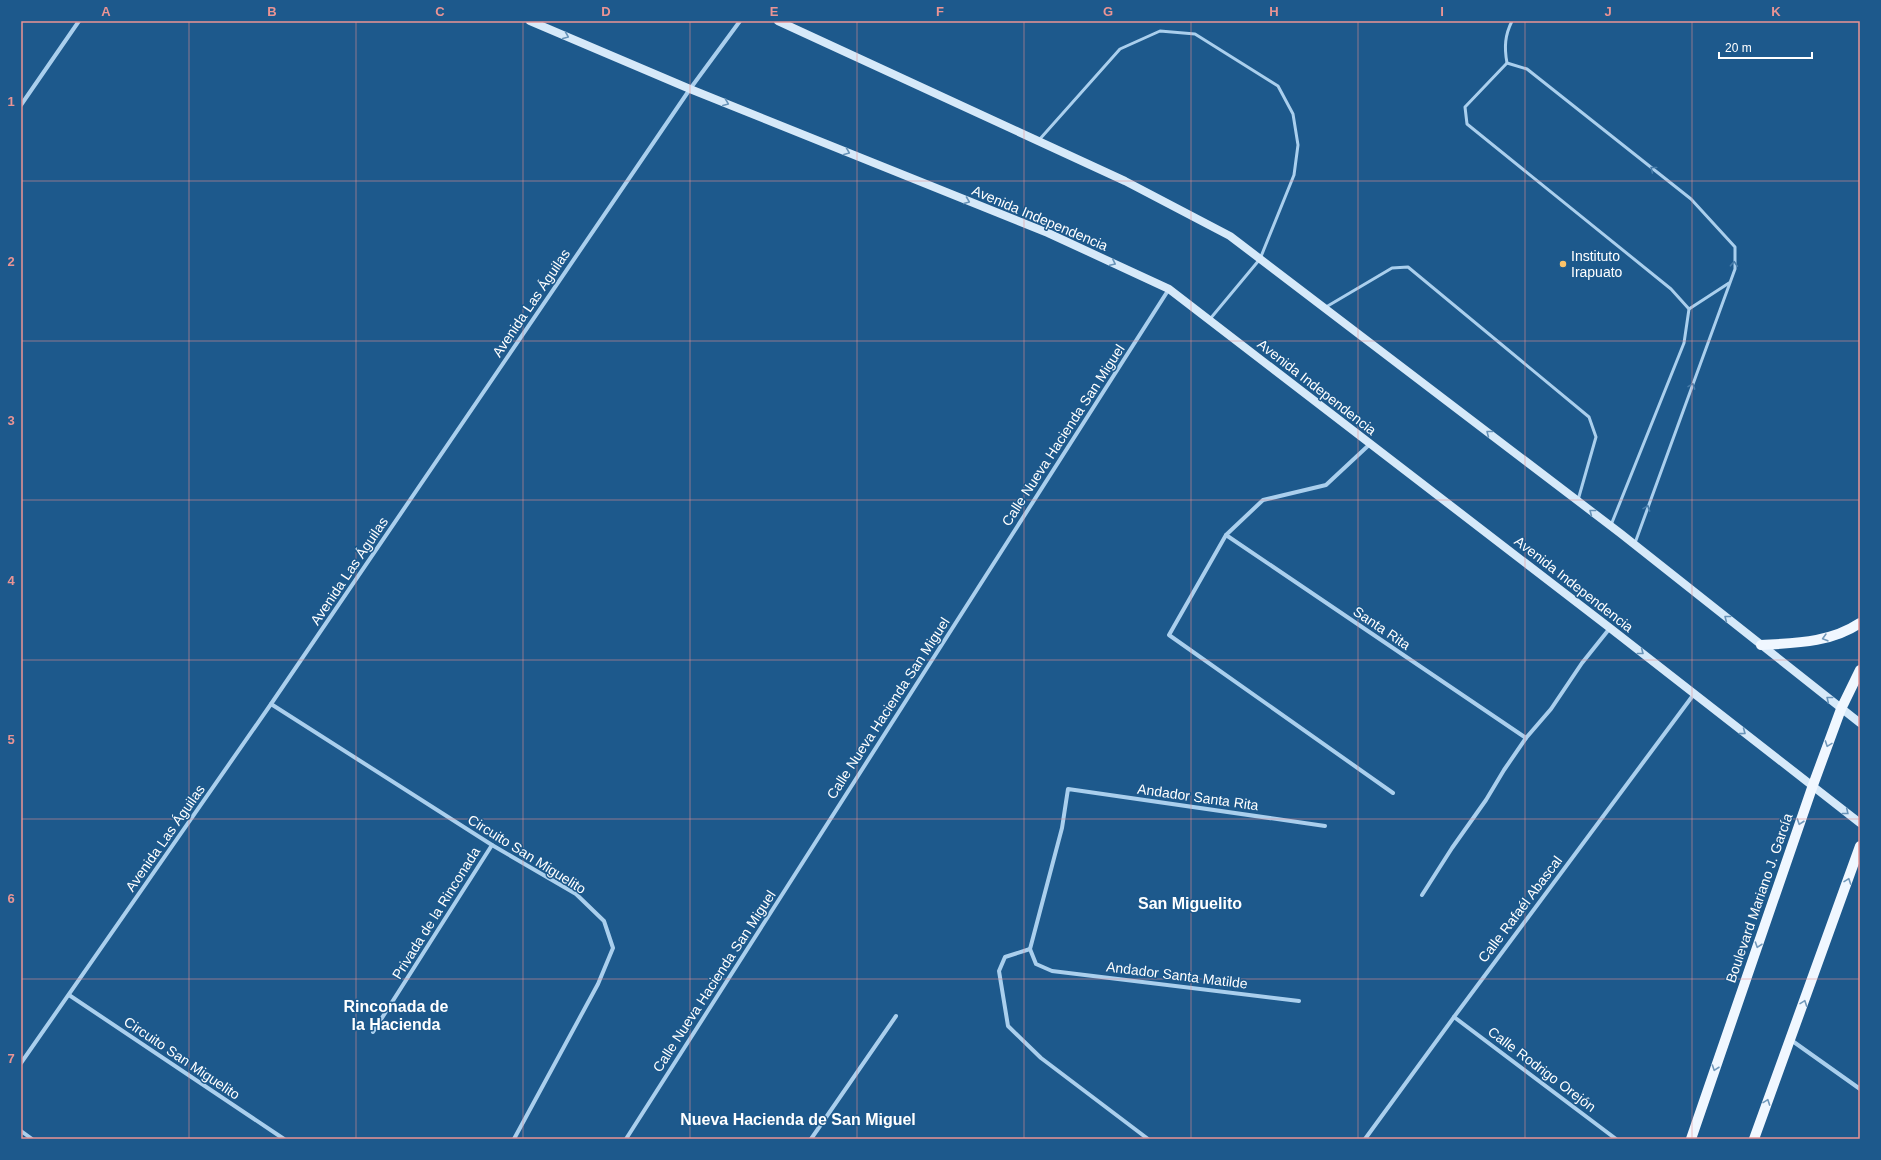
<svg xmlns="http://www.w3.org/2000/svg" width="1881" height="1160" viewBox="0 0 1881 1160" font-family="Helvetica,sans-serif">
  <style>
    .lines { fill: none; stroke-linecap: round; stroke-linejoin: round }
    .lane { stroke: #aacfed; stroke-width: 3 }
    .street { stroke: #aacfed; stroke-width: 4 }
    .secondary { stroke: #d6e9f9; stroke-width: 8 }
    .primary { stroke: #f0f7ff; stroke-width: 10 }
    .oneway { stroke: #6793b8 }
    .oneway2 { stroke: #477ca9 }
    .oneway3 { stroke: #7198ba }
    .grid { fill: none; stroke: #ea9494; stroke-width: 1; stroke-opacity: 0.55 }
    .poi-dot { fill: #fcc369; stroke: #1d598c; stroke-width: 1.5 }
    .labels { text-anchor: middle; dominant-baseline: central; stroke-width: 3; stroke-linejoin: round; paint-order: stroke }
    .street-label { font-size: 14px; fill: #fff; stroke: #1d598c }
    .poi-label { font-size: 14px; fill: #fff; stroke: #1d598c; text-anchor: start }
    .quarter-label { font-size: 16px; font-weight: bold; fill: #fff; stroke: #1d598c }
    .neatline { fill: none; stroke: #ea9494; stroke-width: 1.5 }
    .grid-label { font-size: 13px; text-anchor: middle; font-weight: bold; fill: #ea9494 }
  </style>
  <rect width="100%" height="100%" fill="#1d598c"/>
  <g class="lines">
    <g class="lane">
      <path d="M1507,63C1504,47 1505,35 1512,21"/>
      <polyline points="1039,140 1120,49 1160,31 1195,34 1278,86 1293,114 1298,145 1294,175 1260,259 1210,319"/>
      <polyline points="1326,307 1392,268 1408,267 1589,417 1596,437 1578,500"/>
      <polyline points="1689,309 1729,283"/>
      <polyline points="1611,525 1684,343 1689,309 1671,289 1467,124 1465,107 1507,63 1527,69 1691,199 1735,247 1735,269 1635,543"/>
    </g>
    <g class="street">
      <polyline points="21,105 79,21"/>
      <polyline points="1370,444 1326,485 1263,500 1226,535 1169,635 1393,793"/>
      <polyline points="1226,535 1526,738"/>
      <polyline points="271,704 492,845 576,894 604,921 613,948 598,984 514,1139"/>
      <polyline points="1422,895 1452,848 1486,800 1504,770 1526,738 1551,709 1582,663 1610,628"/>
      <polyline points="1030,949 1005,957 999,971 1008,1026 1041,1058 1148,1139"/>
      <polyline points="69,995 284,1139"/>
      <polyline points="1299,1001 1052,971 1036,964 1030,949 1062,828 1068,789 1325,826"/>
      <polyline points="1454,1017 1616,1139"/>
      <polyline points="373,1032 492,845"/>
      <polyline points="1791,1040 1860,1089"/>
      <polyline points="21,1063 271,704 690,89 740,21"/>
      <polyline points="21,1131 32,1139"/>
      <polyline points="626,1139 1169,289"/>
      <polyline points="811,1139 896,1016"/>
      <polyline points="1365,1139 1454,1017 1694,694"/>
    </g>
    <g class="secondary">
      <polyline points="530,21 690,89 1048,233 1169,289 1610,628 1860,823"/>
      <polyline points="778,21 1125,181 1230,236 1620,533 1860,723"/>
    </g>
    <g class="primary">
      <path d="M1761,645C1795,643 1830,643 1860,623"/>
      <polyline points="1691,1139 1813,785 1841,709 1860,670"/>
      <polyline points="1754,1139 1860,846"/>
    </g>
  </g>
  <defs><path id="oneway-chevron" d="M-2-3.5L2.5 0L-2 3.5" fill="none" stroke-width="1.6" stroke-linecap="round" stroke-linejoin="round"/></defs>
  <g class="oneway">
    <use href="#oneway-chevron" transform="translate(566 36) rotate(23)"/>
    <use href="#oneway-chevron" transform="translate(726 103) rotate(22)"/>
    <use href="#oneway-chevron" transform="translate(847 152) rotate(22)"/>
    <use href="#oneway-chevron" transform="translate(967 201) rotate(22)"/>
    <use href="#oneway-chevron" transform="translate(1113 263) rotate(25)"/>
    <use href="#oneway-chevron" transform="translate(1489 433) rotate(-142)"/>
    <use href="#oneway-chevron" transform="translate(1592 512) rotate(-142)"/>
    <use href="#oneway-chevron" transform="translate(1727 618) rotate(-142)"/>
    <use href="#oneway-chevron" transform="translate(1641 652) rotate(38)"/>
    <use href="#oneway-chevron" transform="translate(1829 699) rotate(-141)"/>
    <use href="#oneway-chevron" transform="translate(1743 732) rotate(37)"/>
    <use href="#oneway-chevron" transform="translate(1846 812) rotate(39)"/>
  </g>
  <g class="oneway2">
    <use href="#oneway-chevron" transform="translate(1653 169) rotate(-142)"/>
    <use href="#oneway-chevron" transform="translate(1734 264) rotate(-87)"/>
    <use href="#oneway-chevron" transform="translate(1692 386) rotate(-70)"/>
    <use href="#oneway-chevron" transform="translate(1647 508) rotate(-70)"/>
  </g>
  <g class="oneway3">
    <use href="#oneway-chevron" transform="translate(1825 638) rotate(164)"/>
    <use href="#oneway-chevron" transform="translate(1828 744) rotate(110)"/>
    <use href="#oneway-chevron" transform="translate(1800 822) rotate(109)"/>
    <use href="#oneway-chevron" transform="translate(1848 881) rotate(-70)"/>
    <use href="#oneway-chevron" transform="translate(1758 945) rotate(109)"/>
    <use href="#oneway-chevron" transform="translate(1804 1003) rotate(-70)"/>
    <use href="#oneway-chevron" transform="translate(1715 1068) rotate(109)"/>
    <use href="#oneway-chevron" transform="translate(1767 1102) rotate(-70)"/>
  </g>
  <path class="grid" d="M189,21V1139M356,21V1139M523,21V1139M690,21V1139M857,21V1139M1024,21V1139M1191,21V1139M1358,21V1139M1525,21V1139M1692,21V1139M21,181H1860M21,341H1860M21,500H1860M21,660H1860M21,819H1860M21,979H1860"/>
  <circle class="poi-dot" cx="1563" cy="264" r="4"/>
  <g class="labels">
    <g class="street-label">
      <text transform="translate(1040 218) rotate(23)">Avenida Independencia</text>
      <text transform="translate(531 303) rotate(-56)">Avenida Las Águilas</text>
      <text transform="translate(1317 387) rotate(38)">Avenida Independencia</text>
      <text transform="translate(1063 435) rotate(-57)">Calle Nueva Hacienda San Miguel</text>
      <text transform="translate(349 571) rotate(-56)">Avenida Las Águilas</text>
      <text transform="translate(1574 584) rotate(38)">Avenida Independencia</text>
      <text transform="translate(1382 628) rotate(34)">Santa Rita</text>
      <text transform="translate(888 708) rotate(-57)">Calle Nueva Hacienda San Miguel</text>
      <text transform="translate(1198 797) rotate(8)">Andador Santa Rita</text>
      <text transform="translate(165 838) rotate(-55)">Avenida Las Águilas</text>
      <text transform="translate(527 854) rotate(32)">Circuito San Miguelito</text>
      <text transform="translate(1759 898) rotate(-71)">Boulevard Mariano J. García</text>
      <text transform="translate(1520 909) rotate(-53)">Calle Rafaél Abascal</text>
      <text transform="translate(436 913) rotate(-58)">Privada de la Rinconada</text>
      <text transform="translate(1177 975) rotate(7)">Andador Santa Matilde</text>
      <text transform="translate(714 981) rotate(-57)">Calle Nueva Hacienda San Miguel</text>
      <text transform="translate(182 1058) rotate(34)">Circuito San Miguelito</text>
      <text transform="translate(1542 1069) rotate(37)">Calle Rodrigo Orejón</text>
    </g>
    <g class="poi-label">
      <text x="1571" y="256">Instituto<tspan x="1571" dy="16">Irapuato</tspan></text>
    </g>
    <g class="quarter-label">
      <text x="1190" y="903">San Miguelito</text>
      <text x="396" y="1006">Rinconada de<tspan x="396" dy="18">la Hacienda</tspan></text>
      <text x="798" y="1119">Nueva Hacienda de San Miguel</text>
    </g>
  </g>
  <rect width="1881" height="1160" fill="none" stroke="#1d598c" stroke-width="44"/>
  <path d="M1719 52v6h93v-6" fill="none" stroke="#ffffff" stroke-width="2"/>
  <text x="1725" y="52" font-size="12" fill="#ffffff" stroke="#1d598c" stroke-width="3" paint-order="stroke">20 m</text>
  <rect x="22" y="22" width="1837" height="1116" class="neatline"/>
  <g class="grid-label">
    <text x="106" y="16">A</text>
    <text x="272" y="16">B</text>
    <text x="440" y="16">C</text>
    <text x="606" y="16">D</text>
    <text x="774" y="16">E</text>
    <text x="940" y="16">F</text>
    <text x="1108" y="16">G</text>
    <text x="1274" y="16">H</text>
    <text x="1442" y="16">I</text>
    <text x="1608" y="16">J</text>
    <text x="1776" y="16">K</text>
    <text x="11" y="106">1</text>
    <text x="11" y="266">2</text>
    <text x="11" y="425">3</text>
    <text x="11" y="585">4</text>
    <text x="11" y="744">5</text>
    <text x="11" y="903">6</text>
    <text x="11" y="1063">7</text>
  </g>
</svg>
